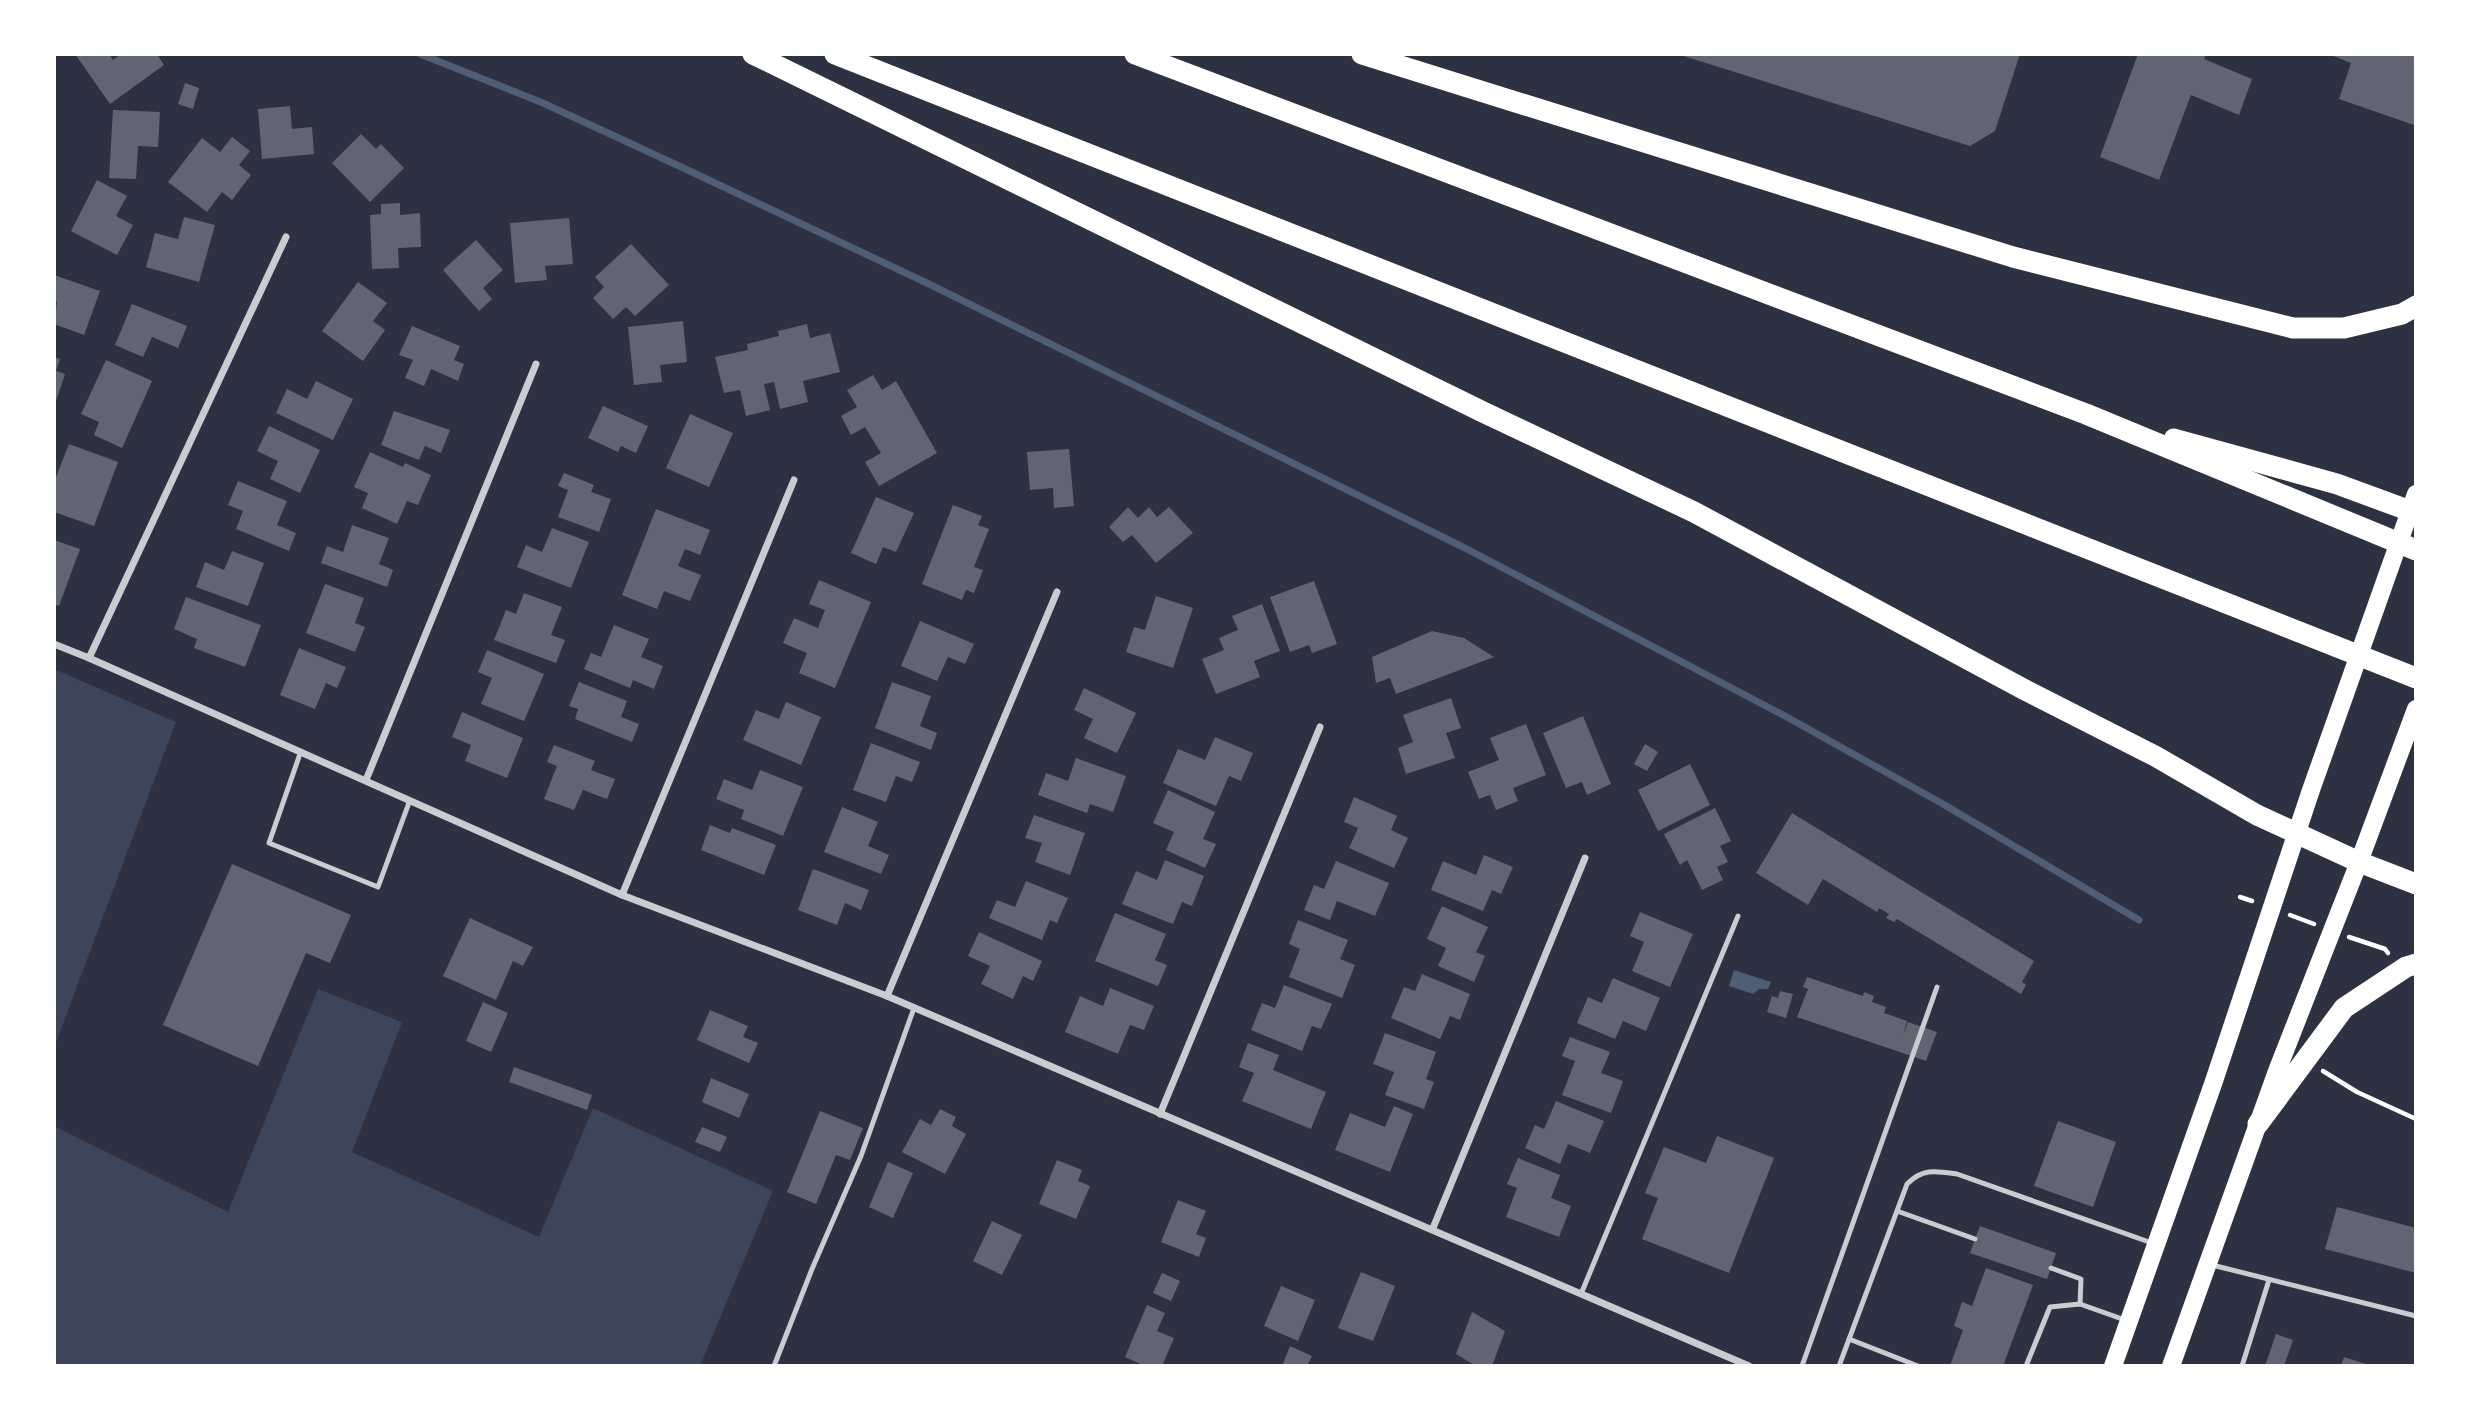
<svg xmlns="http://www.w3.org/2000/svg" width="2470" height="1420" viewBox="0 0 2470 1420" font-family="'Source Sans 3',sans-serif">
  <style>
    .green { fill: #3c4559 }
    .water { fill: #4f5d75 }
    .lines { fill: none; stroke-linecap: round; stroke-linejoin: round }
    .stream { stroke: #4f5d75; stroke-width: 7 }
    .building { fill: #626471 }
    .path { stroke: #fff; stroke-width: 4.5 }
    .service { stroke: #caccd0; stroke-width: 5 }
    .minor { stroke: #caccd0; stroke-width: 7 }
    .primary { stroke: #fff; stroke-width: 18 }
    .motorway { stroke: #fff; stroke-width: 21 }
  </style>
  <rect width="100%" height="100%" fill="#2d3142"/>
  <g class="green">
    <polygon points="54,669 176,722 54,1048"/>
    <polygon points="318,989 402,1022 352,1152 539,1237 593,1108 773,1191 700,1366 54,1366 54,1126 228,1212"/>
  </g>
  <polygon class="water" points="1734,970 1771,982 1768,989 1759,989 1753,994 1729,986"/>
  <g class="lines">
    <polyline class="stream" points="420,54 543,103 677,165 929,284 1463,547 1785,716 1943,804 2139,920"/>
  </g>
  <g class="building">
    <polygon points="75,54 109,54 113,60 121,54 157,54 164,65 110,104"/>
    <polygon points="1677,54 2020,54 1995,131 1970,146"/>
    <polygon points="2138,54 2206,54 2204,59 2252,79 2239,115 2191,95 2159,180 2100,157"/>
    <polygon points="2328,54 2416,54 2416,119 2414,125 2339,99 2351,63"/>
    <polygon points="185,83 199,88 193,109 178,104"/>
    <polygon points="290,106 292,129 312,127 314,154 262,159 258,109"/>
    <polygon points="113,110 160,112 158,147 138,146 136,179 109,178"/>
    <polygon points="361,134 376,149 381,144 404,168 370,202 332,163"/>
    <polygon points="232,137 250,151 239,165 251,175 232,200 222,192 207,212 168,182 202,138 220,152"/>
    <polygon points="97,180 127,196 116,216 133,225 117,255 71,231"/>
    <polygon points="400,203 400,215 420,213 421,247 398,248 399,268 372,269 370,215 381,214 381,204"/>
    <polygon points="184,217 215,225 199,282 146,267 155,233 178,239"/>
    <polygon points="569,218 573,264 545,266 547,280 515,283 510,223"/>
    <polygon points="476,240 503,270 483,288 492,299 479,311 443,270"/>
    <polygon points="631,244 669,285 635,316 626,307 613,319 593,298 604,287 595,277"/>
    <polygon points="54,275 100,291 84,335 54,324 57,302 54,301"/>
    <polygon points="358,282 387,303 373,321 385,330 363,361 322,331"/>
    <polygon points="132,304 187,326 178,348 152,337 143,357 115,345"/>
    <polygon points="683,321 687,362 660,365 662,382 634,385 628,327"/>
    <polygon points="807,324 810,338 830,333 840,372 803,381 808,402 780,409 774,382 764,384 770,410 746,416 740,390 724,393 715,357 748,350 747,344 779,336 778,331"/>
    <polygon points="412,326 460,346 454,360 464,364 458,381 431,369 424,386 405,378 413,360 399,355"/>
    <polygon points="54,357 60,359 56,371 65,374 55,404"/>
    <polygon points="106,360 152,381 122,448 94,435 99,422 81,414"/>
    <polygon points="873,375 882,390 896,381 937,453 879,486 865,462 881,453 865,427 851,435 841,416 857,407 847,390"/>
    <polygon points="316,381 353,399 333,440 276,413 287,389 307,399"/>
    <polygon points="603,406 648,426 636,453 621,446 618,452 588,438"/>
    <polygon points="394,411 450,430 441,453 425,446 419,460 381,445"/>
    <polygon points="690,414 733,433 709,487 666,468"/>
    <polygon points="269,426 320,450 300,493 270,479 278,461 257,451"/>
    <polygon points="69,444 118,462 94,526 54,512 54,482"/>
    <polygon points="1069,449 1074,506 1054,508 1053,488 1030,490 1027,452"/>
    <polygon points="370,452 403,467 405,463 431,475 418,505 407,501 397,524 362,508 368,493 354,487"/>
    <polygon points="564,473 594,485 591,492 611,499 599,532 558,517 568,490 558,486"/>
    <polygon points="238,481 287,501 277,525 296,533 289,551 236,529 243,511 228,505"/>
    <polygon points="876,497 914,513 896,552 883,547 876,564 851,553"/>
    <polygon points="953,505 982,516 978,525 989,529 974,567 983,570 974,593 966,590 962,600 922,584"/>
    <polygon points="1128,507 1138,518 1149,507 1157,517 1169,507 1193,533 1156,563 1132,535 1123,542 1109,527"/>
    <polygon points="656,509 710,530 700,555 685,549 678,566 701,575 690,601 664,591 657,609 622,595"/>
    <polygon points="352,525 389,538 379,564 393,570 387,587 321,563 327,546 343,552"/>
    <polygon points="552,528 589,542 571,588 517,567 526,545 542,552"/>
    <polygon points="54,540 80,549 59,606 54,604"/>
    <polygon points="232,551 264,563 248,606 196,587 205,562 224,570"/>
    <polygon points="819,580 871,602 835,688 799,673 807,653 783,643 794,618 818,628 825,610 809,604"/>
    <polygon points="1314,581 1337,644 1312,653 1309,645 1290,652 1270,597"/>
    <polygon points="325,584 364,598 355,623 365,627 355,652 306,633"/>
    <polygon points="524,593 562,607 551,635 565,640 556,663 494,640 506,610 516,614"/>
    <polygon points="1156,596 1193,608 1173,668 1126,652 1134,627 1145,630"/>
    <polygon points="186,597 261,625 245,667 194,648 197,639 174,629"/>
    <polygon points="1262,604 1280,651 1254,661 1260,677 1216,694 1202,659 1224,650 1219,638 1238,630 1232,616"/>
    <polygon points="920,621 974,644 965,664 948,657 937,681 901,666"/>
    <polygon points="614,625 649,639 641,657 663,666 654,689 633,680 630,688 584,669 591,653 601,657"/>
    <polygon points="1432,631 1464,638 1494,657 1396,694 1390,678 1376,683 1372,657"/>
    <polygon points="299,648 346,667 337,688 326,683 315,709 280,695"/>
    <polygon points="487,650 544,674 524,721 481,704 492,678 478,672"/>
    <polygon points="579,682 627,701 621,717 639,724 632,742 575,719 578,709 569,706"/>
    <polygon points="892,682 931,696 920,726 937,733 931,750 875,728"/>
    <polygon points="1084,688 1136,713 1117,753 1084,738 1093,719 1074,710"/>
    <polygon points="1451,698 1461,728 1446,733 1455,758 1406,774 1398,748 1413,742 1403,715"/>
    <polygon points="786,702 821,717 801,765 743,740 756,710 779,719"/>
    <polygon points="462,712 523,738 507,778 465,761 471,745 452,737"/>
    <polygon points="1583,716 1611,784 1587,795 1582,782 1566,788 1543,733"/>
    <polygon points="1526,724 1546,775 1513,788 1518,801 1496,810 1490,795 1479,799 1468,772 1499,760 1490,738"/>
    <polygon points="1215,737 1253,753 1241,781 1229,776 1216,806 1163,783 1178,749 1205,760"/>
    <polygon points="871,743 920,762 912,782 896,776 886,802 853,790"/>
    <polygon points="1645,744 1658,752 1647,771 1634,764"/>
    <polygon points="554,745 595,761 591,770 615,779 607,799 583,790 574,810 544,799 557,766 547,762"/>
    <polygon points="1076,758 1126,776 1113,812 1090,804 1087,813 1038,795 1046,773 1068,781"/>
    <polygon points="1690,764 1710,805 1658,831 1638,790"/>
    <polygon points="760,770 803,787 783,836 741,819 744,810 716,799 724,779 752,790"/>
    <polygon points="1168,790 1215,812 1203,839 1216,844 1205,868 1166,850 1174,832 1153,823"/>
    <polygon points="1354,797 1397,816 1391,830 1408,838 1394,868 1349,848 1358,828 1344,822"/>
    <polygon points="842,807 878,822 868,846 889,855 881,874 824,852"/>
    <polygon points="1715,808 1731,841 1720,846 1728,862 1717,867 1723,880 1702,890 1687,860 1680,865 1664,834"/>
    <polygon points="1792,813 2034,961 2022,982 2026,985 2021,994 1897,919 1894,922 1886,918 1889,914 1879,908 1877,912 1823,879 1808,905 1756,873"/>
    <polygon points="1034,815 1085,833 1070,875 1035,862 1042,843 1025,838"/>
    <polygon points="710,825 730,833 732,828 776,845 764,875 701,850"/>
    <polygon points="1484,855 1513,867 1501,894 1492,890 1483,911 1431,890 1443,861 1476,875"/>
    <polygon points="1165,860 1204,876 1192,906 1182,902 1173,924 1122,904 1136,871 1157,880"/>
    <polygon points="1336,861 1389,883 1375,916 1337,901 1330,920 1304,910 1314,885 1324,889"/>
    <polygon points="232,864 351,915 330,963 306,953 258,1066 163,1025"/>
    <polygon points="813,869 869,890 861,910 845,903 837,925 798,910"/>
    <polygon points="1026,881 1068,898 1057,923 1050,920 1042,940 989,918 997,900 1015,907"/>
    <polygon points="1442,906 1488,927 1476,952 1485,956 1474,982 1438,966 1446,948 1427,939"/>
    <polygon points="1640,912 1693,934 1670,987 1632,971 1644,942 1630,936"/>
    <polygon points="1115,913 1166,934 1155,960 1167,965 1158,986 1095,961"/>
    <polygon points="470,918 533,947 523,966 513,961 496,1000 443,976"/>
    <polygon points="1298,920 1348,940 1340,959 1355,965 1342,998 1289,977 1300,949 1289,944"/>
    <polygon points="979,932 1042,961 1033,981 1023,976 1013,999 981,984 990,966 968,956"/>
    <polygon points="1422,974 1470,994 1460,1020 1450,1016 1440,1039 1391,1018 1404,987 1415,991"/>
    <polygon points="1807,977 1863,996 1864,992 1874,996 1872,1002 1886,1007 1884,1013 1907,1021 1903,1035 1908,1022 1937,1032 1926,1061 1797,1017 1808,989 1803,987"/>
    <polygon points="1613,978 1660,998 1646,1031 1623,1021 1615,1039 1577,1023 1588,997 1602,1003"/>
    <polygon points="1284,985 1332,1004 1321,1029 1312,1026 1302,1051 1251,1030 1262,1003 1275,1008"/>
    <polygon points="1110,988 1154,1006 1144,1030 1130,1025 1118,1054 1065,1032 1080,996 1103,1006"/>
    <polygon points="1780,991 1793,994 1786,1018 1767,1012 1772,996 1778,998"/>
    <polygon points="483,1002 508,1013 491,1052 466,1041"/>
    <polygon points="710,1010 748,1026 743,1037 758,1043 749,1063 697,1040"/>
    <polygon points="1385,1033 1436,1052 1426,1079 1434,1082 1424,1109 1385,1095 1394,1072 1373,1064"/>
    <polygon points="1570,1037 1610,1052 1601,1073 1623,1081 1611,1113 1562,1095 1575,1061 1562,1056"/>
    <polygon points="1248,1043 1279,1055 1273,1070 1326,1092 1311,1129 1242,1101 1254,1073 1239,1067"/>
    <polygon points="514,1067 592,1095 587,1110 509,1082"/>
    <polygon points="711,1078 749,1094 739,1118 702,1102"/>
    <polygon points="1556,1101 1604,1121 1590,1153 1568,1144 1560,1164 1525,1148 1535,1125 1544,1129"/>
    <polygon points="1394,1106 1413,1114 1390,1172 1335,1150 1350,1113 1385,1127"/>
    <polygon points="940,1109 956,1117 952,1126 966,1134 945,1174 902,1152 920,1119 931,1125"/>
    <polygon points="820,1111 863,1128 850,1160 836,1155 816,1204 787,1192"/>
    <polygon points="2058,1121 2116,1142 2093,1207 2034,1186"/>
    <polygon points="702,1127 727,1137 720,1152 695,1142"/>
    <polygon points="1717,1136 1774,1158 1729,1273 1642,1239 1658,1198 1645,1193 1664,1147 1706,1163"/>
    <polygon points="1518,1158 1560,1175 1551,1198 1571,1206 1559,1237 1506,1217 1517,1188 1507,1184"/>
    <polygon points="1057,1160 1082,1170 1078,1181 1090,1186 1076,1219 1039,1204"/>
    <polygon points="888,1162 913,1173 893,1218 869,1207"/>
    <polygon points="1178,1200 1206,1211 1196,1234 1206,1238 1199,1257 1161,1242"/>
    <polygon points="2337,1207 2416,1228 2416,1273 2325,1249"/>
    <polygon points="992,1221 1022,1235 1002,1275 973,1261"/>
    <polygon points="1980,1226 2056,1253 2047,1279 1970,1253"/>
    <polygon points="1986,1268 2033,1285 2003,1366 1950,1366 1963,1330 1954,1326 1962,1302 1972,1306"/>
    <polygon points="1361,1272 1395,1286 1373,1341 1338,1328"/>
    <polygon points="1162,1273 1180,1281 1171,1301 1153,1293"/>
    <polygon points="1281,1286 1315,1300 1298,1341 1264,1326"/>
    <polygon points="1147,1305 1165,1313 1157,1331 1174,1338 1162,1366 1145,1366 1125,1357"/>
    <polygon points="1472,1312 1505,1331 1492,1366 1476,1366 1456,1354"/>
    <polygon points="2276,1334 2293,1340 2284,1366 2265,1366"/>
    <polygon points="1290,1346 1312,1356 1307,1366 1282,1366"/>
    <polygon points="2344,1357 2369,1365 2369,1366 2341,1366"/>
  </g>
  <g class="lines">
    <g class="path">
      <polyline points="2240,897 2252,901"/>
      <polyline points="2290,915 2314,924"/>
      <polyline points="2349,937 2385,949 2388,953"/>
      <polyline points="2323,1071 2357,1092 2416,1119"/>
    </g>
    <g class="service">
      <polyline points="301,751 269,843 378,887 410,800"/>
      <polyline points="1897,1211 1975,1239"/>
      <polyline points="2212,1265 2416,1316"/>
      <polyline points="2051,1268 2081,1279 2080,1304"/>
      <polyline points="1581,1294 1738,916"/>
      <polyline points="1849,1339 1918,1366"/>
      <polyline points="774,1366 812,1269 861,1156 914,1008"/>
      <polyline points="1802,1366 1937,987"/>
      <path d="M1839,1366L1907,1184C1923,1168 1936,1171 1957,1174L2152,1243"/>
      <polyline points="2026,1366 2050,1307 2080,1304 2125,1320"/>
      <polyline points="2242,1366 2269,1280"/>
    </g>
    <g class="minor">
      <polyline points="54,644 89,658 622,895 887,996 1749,1366"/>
      <polyline points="89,658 286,237"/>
      <polyline points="366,780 536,364"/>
      <polyline points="622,895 794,480"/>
      <polyline points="887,996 1057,592"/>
      <polyline points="1160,1114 1320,727"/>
      <polyline points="1433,1228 1585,858"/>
    </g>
    <g class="primary">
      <polyline points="2113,1366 2213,1084 2311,790 2416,494"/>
      <polyline points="2171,1366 2277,1071 2359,862 2416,709"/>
    </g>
    <g class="motorway">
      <polyline points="753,54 1483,412 1694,512 2027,691 2155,756 2257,815 2359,862 2416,884"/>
      <polyline points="835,54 2416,678"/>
      <polyline points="1135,54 2086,414 2416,550"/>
      <polyline points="1362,54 2013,257 2293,328 2344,328 2402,314 2416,306"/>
      <polyline points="2174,439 2337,484 2416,513"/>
      <polyline points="2258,1124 2344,1008 2406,967 2416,964"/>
    </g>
  </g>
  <rect width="2470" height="1420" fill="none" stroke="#ffffff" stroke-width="112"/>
</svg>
